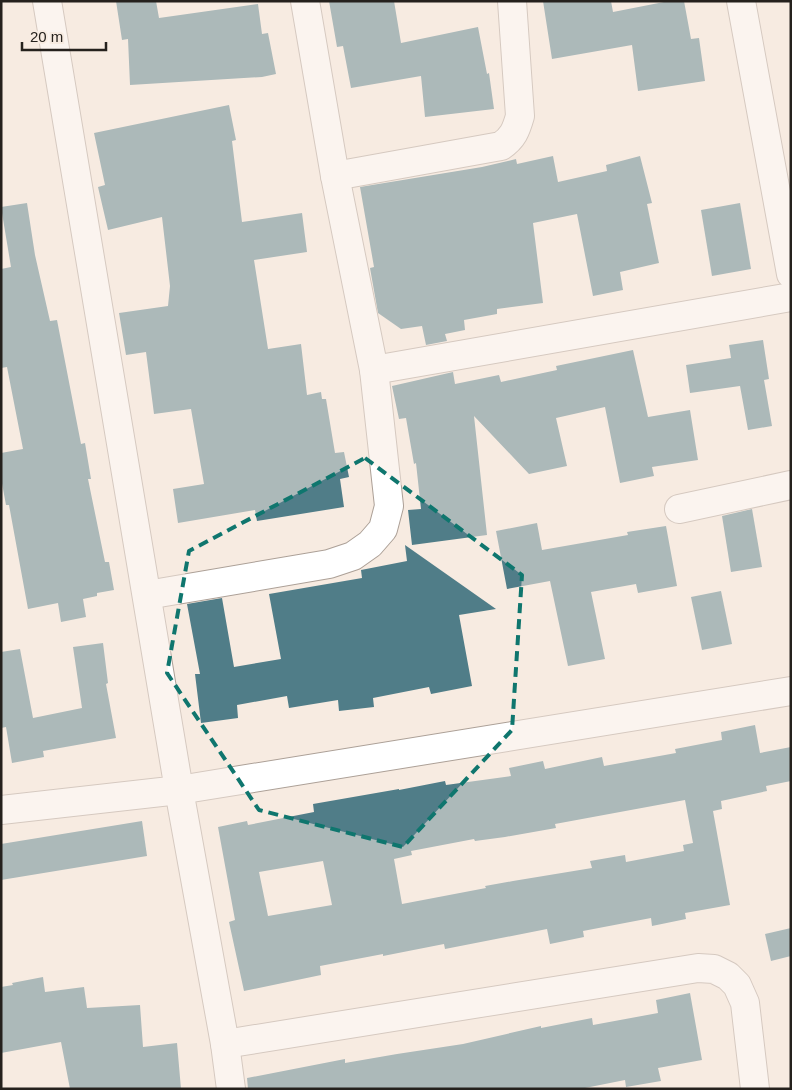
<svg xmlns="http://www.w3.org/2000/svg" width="792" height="1090" viewBox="0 0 792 1090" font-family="Helvetica,sans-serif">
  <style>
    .building { fill: #507d88; fill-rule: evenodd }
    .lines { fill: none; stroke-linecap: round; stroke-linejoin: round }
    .minor-casing { stroke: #aca097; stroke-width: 30 }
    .minor { stroke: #fff; stroke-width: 28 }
    .marked { fill: none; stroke: #0f766e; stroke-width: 4; stroke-dasharray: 10 6; stroke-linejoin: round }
  </style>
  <rect width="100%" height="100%" fill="#f7ebe1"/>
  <g class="building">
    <polygon points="116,1 156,1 159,18 258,4 262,34 268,33 276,74 262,77 130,85 128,39 122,40"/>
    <polygon points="329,1 394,1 401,43 478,27 487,74 489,73 494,109 425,117 421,76 351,88 343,46 337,47"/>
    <polygon points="543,1 611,1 613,12 669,1 684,1 691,39 699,38 705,81 638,91 632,45 552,59"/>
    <polygon points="229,105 236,140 232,141 242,222 302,213 307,252 254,260 268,349 301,344 307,395 321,392 322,399 326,399 335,453 344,452 349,477 340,479 344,507 257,521 255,510 178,523 173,489 204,484 191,409 154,414 146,352 126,355 119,313 168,306 170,286 162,217 108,230 98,187 105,185 94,133"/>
    <polygon points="553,156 558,182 607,171 606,165 640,156 652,203 647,204 659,263 620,272 623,290 593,296 577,214 533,223 543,303 497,309 497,314 464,320 465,330 445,334 447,341 426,345 422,326 401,329 378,313 370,268 374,267 360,187 482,167 516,159 517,164"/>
    <polygon points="27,203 35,255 50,321 57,320 81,444 85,443 91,479 88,479 105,562 109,562 114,590 97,593 97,596 83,599 86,617 61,622 58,603 28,609 9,505 6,505 1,478 1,453 23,449 7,367 1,368 1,269 11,267 1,207"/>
    <polygon points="740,203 751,269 712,276 701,210"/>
    <polygon points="763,340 769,379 764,380 772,426 748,430 740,386 690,393 686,365 731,358 729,345"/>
    <polygon points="633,350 648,417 690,410 698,460 652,467 654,476 620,483 605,407 556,418 567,466 529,474 474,416 487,535 412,545 408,510 421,509 416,463 414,464 406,418 399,419 392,386 453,372 455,384 499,375 501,382 557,370 556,366"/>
    <polygon points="752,509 762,567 731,572 722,516"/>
    <polygon points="537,523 542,550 628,535 627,532 666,526 677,586 638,593 636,584 591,592 605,659 568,666 550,581 507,589 496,531"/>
    <polygon points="405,545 496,609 459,615 472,686 431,694 429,687 373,698 374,707 339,711 338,700 289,708 287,696 237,705 238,718 201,723 195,674 200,674 187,604 222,598 234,667 281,659 269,594 362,578 361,570 407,561"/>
    <polygon points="721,591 732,644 702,650 691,597"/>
    <polygon points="103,643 108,683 106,684 116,738 43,751 44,757 12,763 6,727 1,728 1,652 20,649 33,718 82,708 73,647"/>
    <path d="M755,725L760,753L791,747V781L766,786L767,791L721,801L722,809L713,811L730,905L685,913L686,919L652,926L651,918L583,931L584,937L550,944L547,929L445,949L444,944L383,956V954L320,966L321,975L244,991L229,922L235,920L218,827L247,821L248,825L314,812L313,804L399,789V790L445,781L446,785L511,776L509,768L543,761L545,769L602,757L604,766L676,753L675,749L722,740L721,732ZM685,800L693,843L683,845L684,851L626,862L625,855L590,861L592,868L513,881L485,886L486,888L402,904L394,859L412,855L411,851L474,839L475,841L505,837L556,828L555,824ZM323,861L332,905L268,916L259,872Z"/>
    <polygon points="142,821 147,856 1,880 1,844"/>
    <polygon points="791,928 791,956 771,961 765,934"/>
    <polygon points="43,977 45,992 84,987 87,1008 140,1005 143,1047 177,1043 181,1089 70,1089 61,1042 1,1053 1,987 13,985 12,983"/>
    <polygon points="690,993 702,1060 658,1068 661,1081 626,1087 625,1080 580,1089 248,1089 247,1078 345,1059 345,1063 397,1054 463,1044 541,1026 541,1028 592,1018 593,1025 658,1013 656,1000"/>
  </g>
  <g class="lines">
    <g class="minor-casing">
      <g id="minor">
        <polyline points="741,1 791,274"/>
        <path d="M335,176L501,146C513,138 516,130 520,116L512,1"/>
        <polyline points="374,370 791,297"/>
        <polyline points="679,509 791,485"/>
        <polyline points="147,595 329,564 353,556 370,544 383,529 389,506 374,370 335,176 305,1"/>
        <polyline points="1,810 179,790 47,1"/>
        <polyline points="225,1044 698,968 714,969 728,976 737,985 745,1003 755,1089"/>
        <polyline points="231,1089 225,1044 179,790 791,691"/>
      </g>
    </g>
    <use href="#minor" class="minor"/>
  </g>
  <path d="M0 0H792V1090H0ZM365,458L522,575L512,730L403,847L259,810L167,673L189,551Z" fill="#f7ebe1" fill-opacity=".55" fill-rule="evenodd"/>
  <path class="marked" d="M365,458L522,575L512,730L403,847L259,810L167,673L189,551Z"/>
  <rect width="792" height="1090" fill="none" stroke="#25211d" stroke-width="5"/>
  <path d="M22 42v8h84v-8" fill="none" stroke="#25211d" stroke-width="2.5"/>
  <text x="30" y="42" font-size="15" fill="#25211d" stroke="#f7ebe1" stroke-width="4" paint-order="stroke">20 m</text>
</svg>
